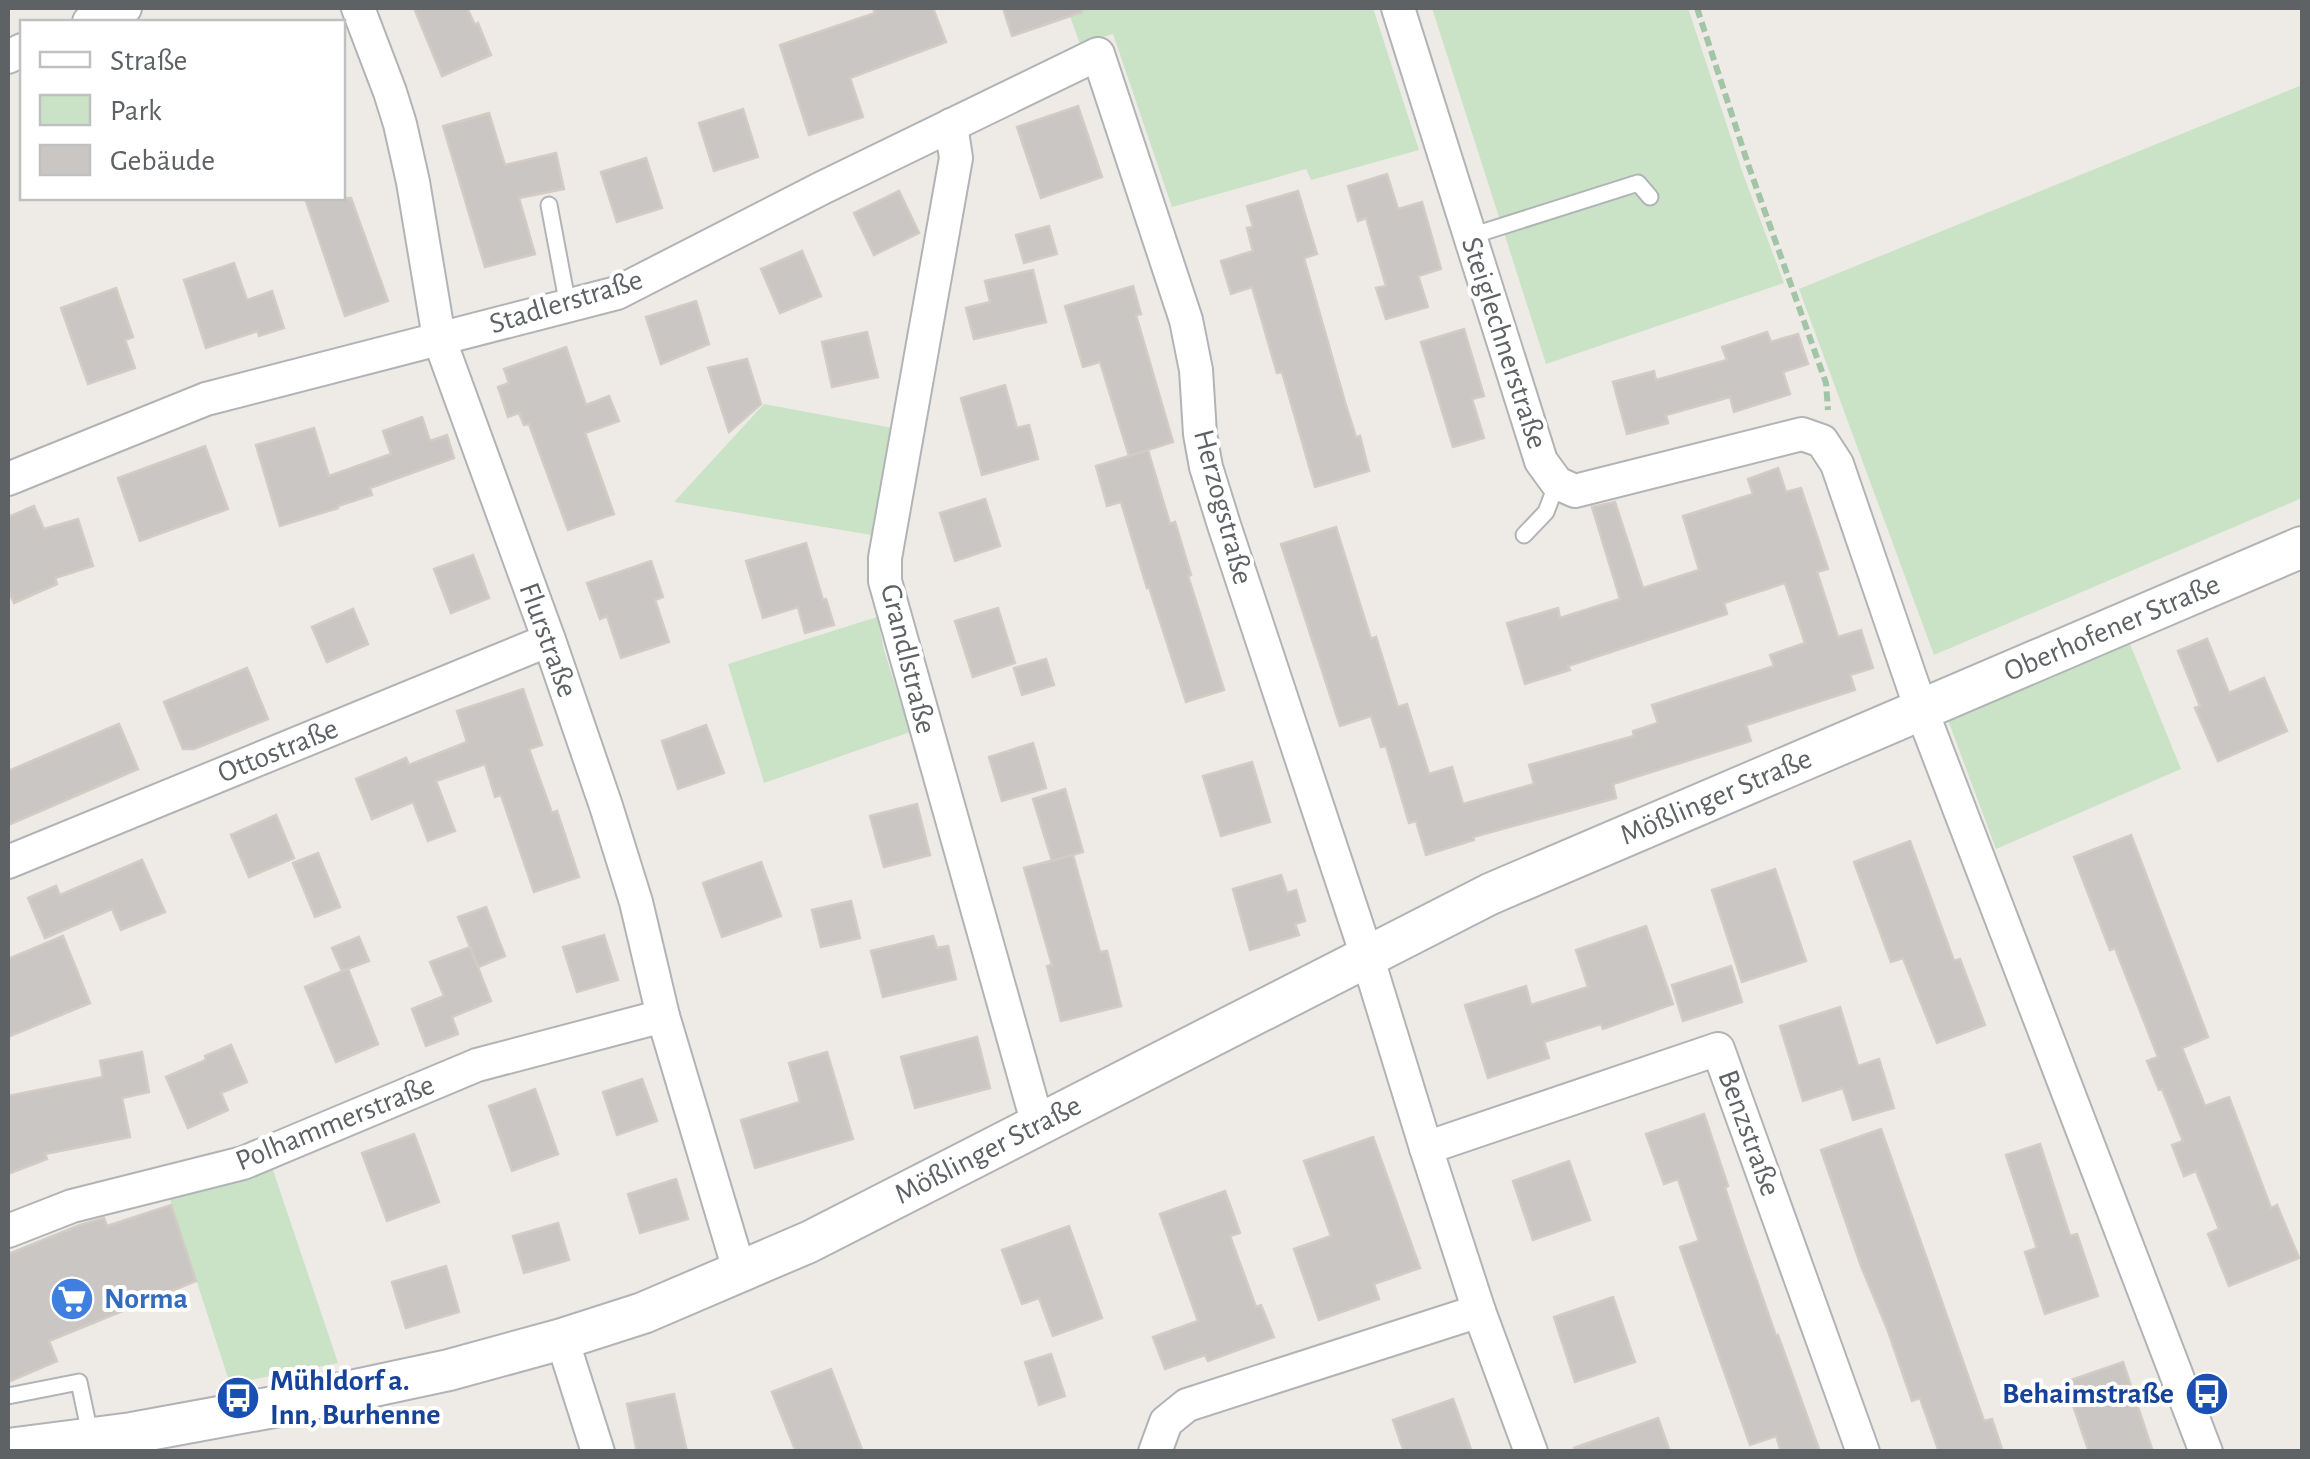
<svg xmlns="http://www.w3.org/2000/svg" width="2310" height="1459" viewBox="0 0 2310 1459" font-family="'Alegreya Sans',sans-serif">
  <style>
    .green { fill: #cae2c6 }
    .building { fill: #cac6c3; stroke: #d2ccc5; stroke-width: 2.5 }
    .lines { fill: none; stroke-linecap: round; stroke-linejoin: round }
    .service-casing { stroke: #b1b4b6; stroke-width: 19 }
    .minor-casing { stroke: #b1b4b6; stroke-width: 36 }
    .tertiary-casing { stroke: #b1b4b6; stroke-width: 44 }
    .path { stroke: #a1c5a6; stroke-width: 6; stroke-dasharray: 10 5; stroke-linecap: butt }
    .service { stroke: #fff; stroke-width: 15 }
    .minor { stroke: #fff; stroke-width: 32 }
    .tertiary { stroke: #fff; stroke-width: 40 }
    .labels { text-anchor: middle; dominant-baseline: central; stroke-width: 8; stroke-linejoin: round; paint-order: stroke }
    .street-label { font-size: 30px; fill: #5e6264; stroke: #fff }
    .shop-label { font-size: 30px; font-weight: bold; fill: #366cbe; stroke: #fff; text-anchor: start }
    .transit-label { font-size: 30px; font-weight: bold; fill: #164399; stroke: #fff; text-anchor: start }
  </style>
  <rect width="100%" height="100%" fill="#eeebe6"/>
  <g class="green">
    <polygon points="1067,8 1373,8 1419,150 1311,180 1306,169 1172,207 1113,34 1080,44"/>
    <polygon points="1432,8 1688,8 1742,171 1784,283 1546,364"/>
    <polygon points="2302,85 2302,498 1934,655 1799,289"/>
    <polygon points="764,404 893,428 872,535 674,502"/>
    <polygon points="877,617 884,650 910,732 764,783 728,664"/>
    <polygon points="2130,644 2181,769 1996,849 1948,720"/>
    <polygon points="273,1170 338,1363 230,1384 170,1199"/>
  </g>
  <g class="building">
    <polygon points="414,8 467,8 475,25 478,23 491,55 442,76"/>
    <polygon points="873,8 933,8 946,42 850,78 863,117 809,135 780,45 875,13"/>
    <polygon points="1003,8 1082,8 1082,12 1012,36"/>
    <polygon points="1078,106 1102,177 1041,198 1017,127"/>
    <polygon points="743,109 758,157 714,171 699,123"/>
    <polygon points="489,113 505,165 556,153 564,189 519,198 535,254 485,267 443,126"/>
    <polygon points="646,158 662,208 617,222 601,172"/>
    <polygon points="1387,174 1398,209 1422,202 1441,269 1418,276 1428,307 1386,319 1376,288 1386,286 1366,218 1358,221 1348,186"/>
    <polygon points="899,191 919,233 874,255 854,213"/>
    <polygon points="1298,191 1317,254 1304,258 1345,402 1356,437 1360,436 1369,471 1315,487 1282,372 1277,373 1252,287 1231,294 1221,261 1253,251 1247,228 1253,227 1247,206"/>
    <polygon points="305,198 351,198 388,301 345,316"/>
    <polygon points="1049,226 1057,254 1024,263 1016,235"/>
    <polygon points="802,251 821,296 780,313 761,269"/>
    <polygon points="234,263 247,300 272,291 284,328 259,336 258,331 206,348 184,280"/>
    <polygon points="1033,270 1046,322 974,339 966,308 990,302 985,281"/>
    <polygon points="1133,286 1141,314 1136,315 1173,442 1129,456 1100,362 1083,367 1065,306"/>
    <polygon points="116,288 133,337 125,340 135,368 88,384 61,308"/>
    <polygon points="696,301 709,344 661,364 646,317"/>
    <polygon points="1464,329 1484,396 1472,399 1484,438 1453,447 1421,342"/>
    <polygon points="867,332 878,377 832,387 822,342"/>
    <polygon points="1767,332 1771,342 1798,334 1808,364 1783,372 1790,394 1734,412 1730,397 1666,415 1668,423 1627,434 1613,382 1654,371 1656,380 1727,360 1722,347"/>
    <polygon points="566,347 586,405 609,396 619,421 585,433 614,514 568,530 529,424 524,425 519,413 508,417 498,387 509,383 504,369"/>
    <polygon points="747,359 761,404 729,432 708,368"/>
    <polygon points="1005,385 1017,428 1029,425 1038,459 982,475 961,398"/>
    <polygon points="422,417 430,441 447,435 454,458 370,488 372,495 338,506 338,508 280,526 256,445 314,428 329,476 391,454 383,431"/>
    <polygon points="205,446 228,509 140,541 118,478"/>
    <polygon points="1148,450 1170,524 1175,522 1191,575 1188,576 1224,690 1186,702 1149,587 1147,588 1121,502 1107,506 1096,466"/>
    <polygon points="1778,468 1786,492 1801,488 1828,569 1817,572 1838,637 1861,630 1873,668 1850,675 1855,690 1746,725 1751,741 1613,784 1616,798 1473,837 1474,840 1426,855 1416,821 1409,823 1386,746 1381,747 1371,716 1340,726 1281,544 1336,527 1371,639 1376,637 1398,707 1407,704 1429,774 1452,767 1463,804 1534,784 1529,765 1634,736 1633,731 1658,723 1652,705 1774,666 1770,655 1805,643 1785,583 1724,603 1727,614 1568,666 1570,670 1525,684 1507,623 1558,608 1560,618 1620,599 1592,507 1615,502 1643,588 1699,570 1683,516 1753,494 1748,479"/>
    <polygon points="985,499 1000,546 955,561 940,513"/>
    <polygon points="34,506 44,529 78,519 93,566 55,578 57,584 14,603 8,589 8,517"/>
    <polygon points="806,543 823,600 826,599 834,625 805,633 798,607 763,618 746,561"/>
    <polygon points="473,555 489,598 451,613 434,569"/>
    <polygon points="651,561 663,597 655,600 669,642 621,658 607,616 600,619 587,583"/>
    <polygon points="998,608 1015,663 973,677 955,621"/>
    <polygon points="353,609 368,644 327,662 312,627"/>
    <polygon points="2207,639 2229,693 2264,678 2287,731 2218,761 2195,708 2200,706 2178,651"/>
    <polygon points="1046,659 1054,685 1022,695 1014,668"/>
    <polygon points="247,668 268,719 194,749 183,749 164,702"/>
    <polygon points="523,689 542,745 529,749 552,813 557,811 579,877 534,892 501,795 495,797 485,764 436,781 455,831 428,841 413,802 372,819 356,779 406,758 409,765 467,742 457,711"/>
    <polygon points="119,724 138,769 8,825 8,771"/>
    <polygon points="706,725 724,773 678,789 662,741"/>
    <polygon points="1033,743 1046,788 1002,801 989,757"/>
    <polygon points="1252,762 1270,822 1221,836 1203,776"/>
    <polygon points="1065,789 1083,852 1052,861 1033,799"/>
    <polygon points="917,804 930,855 884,867 870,816"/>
    <polygon points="276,815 294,858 249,877 231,835"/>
    <polygon points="2131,835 2208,1037 2182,1048 2205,1106 2229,1097 2271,1208 2277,1205 2299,1258 2229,1286 2208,1234 2219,1229 2196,1171 2184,1176 2172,1145 2183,1141 2162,1089 2159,1090 2147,1061 2158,1057 2115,948 2110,950 2074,857"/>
    <polygon points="1910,841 1954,961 1960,959 1985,1025 1937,1043 1903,958 1891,962 1854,862"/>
    <polygon points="318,853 340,907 315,917 293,863"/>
    <polygon points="1073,855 1100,952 1107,951 1121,1006 1061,1021 1047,966 1052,965 1024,868"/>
    <polygon points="142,860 165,912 121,930 112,909 45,938 28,898 56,886 60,895"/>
    <polygon points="761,862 781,916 722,937 703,883"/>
    <polygon points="1775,869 1806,961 1742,982 1712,890"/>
    <polygon points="1281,875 1287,893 1296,890 1305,921 1295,924 1299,935 1250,950 1233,889"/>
    <polygon points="851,901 860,938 821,947 812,910"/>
    <polygon points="486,907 505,956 478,967 458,917"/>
    <polygon points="1646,926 1673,1004 1603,1029 1601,1024 1544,1042 1549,1058 1488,1078 1465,1005 1526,986 1531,1005 1588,987 1576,950"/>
    <polygon points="604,935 618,980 577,992 563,947"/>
    <polygon points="63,936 90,1003 8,1037 8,959"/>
    <polygon points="933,936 937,948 948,946 956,979 883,997 871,951"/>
    <polygon points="359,937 369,961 342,971 332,948"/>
    <polygon points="470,947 491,1001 452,1017 458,1034 426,1046 412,1009 444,996 430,962"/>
    <polygon points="1731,966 1742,1002 1683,1021 1672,985"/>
    <polygon points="348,969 378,1044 336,1062 305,987"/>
    <polygon points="1840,1007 1858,1066 1879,1059 1894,1108 1853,1120 1843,1088 1803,1101 1780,1026"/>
    <polygon points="977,1037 990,1088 915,1108 901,1057"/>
    <polygon points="231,1045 247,1082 221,1093 228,1110 188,1128 166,1077 206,1060 205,1056"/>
    <polygon points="142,1052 149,1092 122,1098 130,1137 45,1154 47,1159 8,1174 8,1096 103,1077 100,1061"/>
    <polygon points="827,1052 853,1139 755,1168 741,1120 800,1102 789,1063"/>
    <polygon points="642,1079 657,1121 617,1135 603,1092"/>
    <polygon points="535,1089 558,1154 512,1171 489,1106"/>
    <polygon points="1704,1114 1728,1186 1725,1188 1738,1227 1776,1336 1778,1335 1820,1452 1781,1452 1776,1436 1750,1445 1680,1247 1699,1241 1678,1179 1664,1184 1646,1134"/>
    <polygon points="1881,1129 1984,1421 1992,1419 2003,1452 1939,1452 1920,1398 1912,1401 1888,1331 1861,1266 1821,1150"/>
    <polygon points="414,1134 439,1202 387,1221 362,1153"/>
    <polygon points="1373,1137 1420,1268 1374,1284 1379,1299 1319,1320 1294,1249 1331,1236 1304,1161"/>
    <polygon points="2040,1144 2070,1236 2077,1234 2098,1296 2045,1314 2025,1252 2037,1248 2006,1155"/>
    <polygon points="1569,1161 1590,1220 1533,1240 1513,1181"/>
    <polygon points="676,1179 688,1219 640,1233 628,1194"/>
    <polygon points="1225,1191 1240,1233 1230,1236 1256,1307 1261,1305 1274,1337 1208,1361 1205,1355 1165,1369 1153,1337 1198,1321 1160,1214"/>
    <polygon points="171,1205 196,1281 49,1341 57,1361 8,1382 8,1254 80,1225 104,1218 107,1226"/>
    <polygon points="558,1223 569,1260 524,1273 513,1236"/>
    <polygon points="1069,1226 1102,1318 1053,1336 1039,1298 1022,1304 1002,1250"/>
    <polygon points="446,1266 459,1312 406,1328 392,1282"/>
    <polygon points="1613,1297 1635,1362 1575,1382 1554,1317"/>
    <polygon points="1051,1354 1065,1396 1039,1405 1025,1362"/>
    <polygon points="2123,1362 2153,1452 2089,1452 2065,1382"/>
    <polygon points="831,1369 863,1452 796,1452 772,1392"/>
    <polygon points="674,1394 687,1452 637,1452 627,1404"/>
    <polygon points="1453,1399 1472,1452 1404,1452 1393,1420"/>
    <polygon points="1658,1418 1670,1452 1574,1452 1574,1448"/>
  </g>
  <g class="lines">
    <g class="service-casing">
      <g id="service">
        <polyline points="549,205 568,306"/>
        <polyline points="1471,236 1638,183 1650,197"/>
        <polyline points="1524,535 1546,512 1557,483"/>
        <polyline points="8,1396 79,1382 90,1434"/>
      </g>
    </g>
    <g class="minor-casing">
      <g id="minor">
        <polyline points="358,8 390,92 400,124 413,182 439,338 549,640 606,806 636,902 663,1016 740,1273"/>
        <polyline points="1398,8 1541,461 1557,483 1575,491 1802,434 1822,441 1837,464 1921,709 2206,1452"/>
        <polyline points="89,22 125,8"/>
        <polyline points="8,57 22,50"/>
        <polyline points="951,125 956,158 885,558 885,581 1038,1125"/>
        <polyline points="8,479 206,399 617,293 822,188 1098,54 1186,320 1196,370 1200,434 1206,467 1224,525 1367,956 1426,1148 1479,1311 1531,1452"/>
        <polyline points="8,862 549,640"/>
        <polyline points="1426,1148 1718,1049 1863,1452"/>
        <polyline points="8,1231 72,1206 243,1163 477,1065 663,1016"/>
        <polyline points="562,1339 598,1452"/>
        <polyline points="1155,1452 1166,1422 1187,1405 1479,1311"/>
      </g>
    </g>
    <g class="tertiary-casing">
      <polyline id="tertiary" points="8,1449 132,1433 290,1404 449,1370 562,1339 643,1313 809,1242 1490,894 2302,547"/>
    </g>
    <polyline class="path" points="1697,8 1749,167 1826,383 1828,410"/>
    <use href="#service" class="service"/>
    <use href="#minor" class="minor"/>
    <use href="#tertiary" class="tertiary"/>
  </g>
  <defs>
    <g id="supermarket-disc" transform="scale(2.25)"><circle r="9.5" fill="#3f7fe0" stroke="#fff"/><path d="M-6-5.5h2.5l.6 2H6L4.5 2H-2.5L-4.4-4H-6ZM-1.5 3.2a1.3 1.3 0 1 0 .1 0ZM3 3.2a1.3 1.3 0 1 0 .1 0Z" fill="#fff"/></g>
    <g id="bus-disc" transform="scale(2.25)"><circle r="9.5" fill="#1a4fb4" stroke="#fff"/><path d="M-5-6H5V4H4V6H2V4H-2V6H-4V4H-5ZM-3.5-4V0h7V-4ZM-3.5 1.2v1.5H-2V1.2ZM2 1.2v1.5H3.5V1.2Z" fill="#fff"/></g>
  </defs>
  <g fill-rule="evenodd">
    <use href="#supermarket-disc" x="72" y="1299"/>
    <use href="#bus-disc" x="2207" y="1394"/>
    <use href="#bus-disc" x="238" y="1398"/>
  </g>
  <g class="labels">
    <g class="street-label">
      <text transform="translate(566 302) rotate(-17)">Stadlerstraße</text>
      <text transform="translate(1504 343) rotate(72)">Steiglechnerstraße</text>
      <text transform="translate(1223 507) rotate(75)">Herzogstraße</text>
      <text transform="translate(2112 628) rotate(-23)">Oberhofener Straße</text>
      <text transform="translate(548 640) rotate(70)">Flurstraße</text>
      <text transform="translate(908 659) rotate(76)">Grandlstraße</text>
      <text transform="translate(278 751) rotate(-22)">Ottostraße</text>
      <text transform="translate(1716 797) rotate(-23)">Mößlinger Straße</text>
      <text transform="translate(335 1123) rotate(-22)">Polhammerstraße</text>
      <text transform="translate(1749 1133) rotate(70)">Benzstraße</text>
      <text transform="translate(988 1150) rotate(-27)">Mößlinger Straße</text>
    </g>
    <g class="shop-label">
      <text x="104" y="1299">Norma</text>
    </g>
    <g class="transit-label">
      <text x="270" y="1381">Mühldorf a.<tspan x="270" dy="34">Inn, Burhenne</tspan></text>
      <text x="2174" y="1394" text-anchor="end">Behaimstraße</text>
    </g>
  </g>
  <rect width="2310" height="1459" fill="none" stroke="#5e6264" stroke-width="20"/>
  <rect x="20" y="20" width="325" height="180" fill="#ffffff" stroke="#bfc0c1" stroke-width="2.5"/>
  <rect x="40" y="52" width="50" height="15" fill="#ffffff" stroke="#bfc0c1" stroke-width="2.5"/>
  <text x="110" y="70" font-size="30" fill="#5e6264">Straße</text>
  <rect x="40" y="95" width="50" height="30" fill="#cae2c6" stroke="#bfc0c1" stroke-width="2.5"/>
  <text x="110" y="120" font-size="30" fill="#5e6264">Park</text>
  <rect x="40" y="145" width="50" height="30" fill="#cac6c3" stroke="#bfc0c1" stroke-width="2.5"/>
  <text x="110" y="170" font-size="30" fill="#5e6264">Gebäude</text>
</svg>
